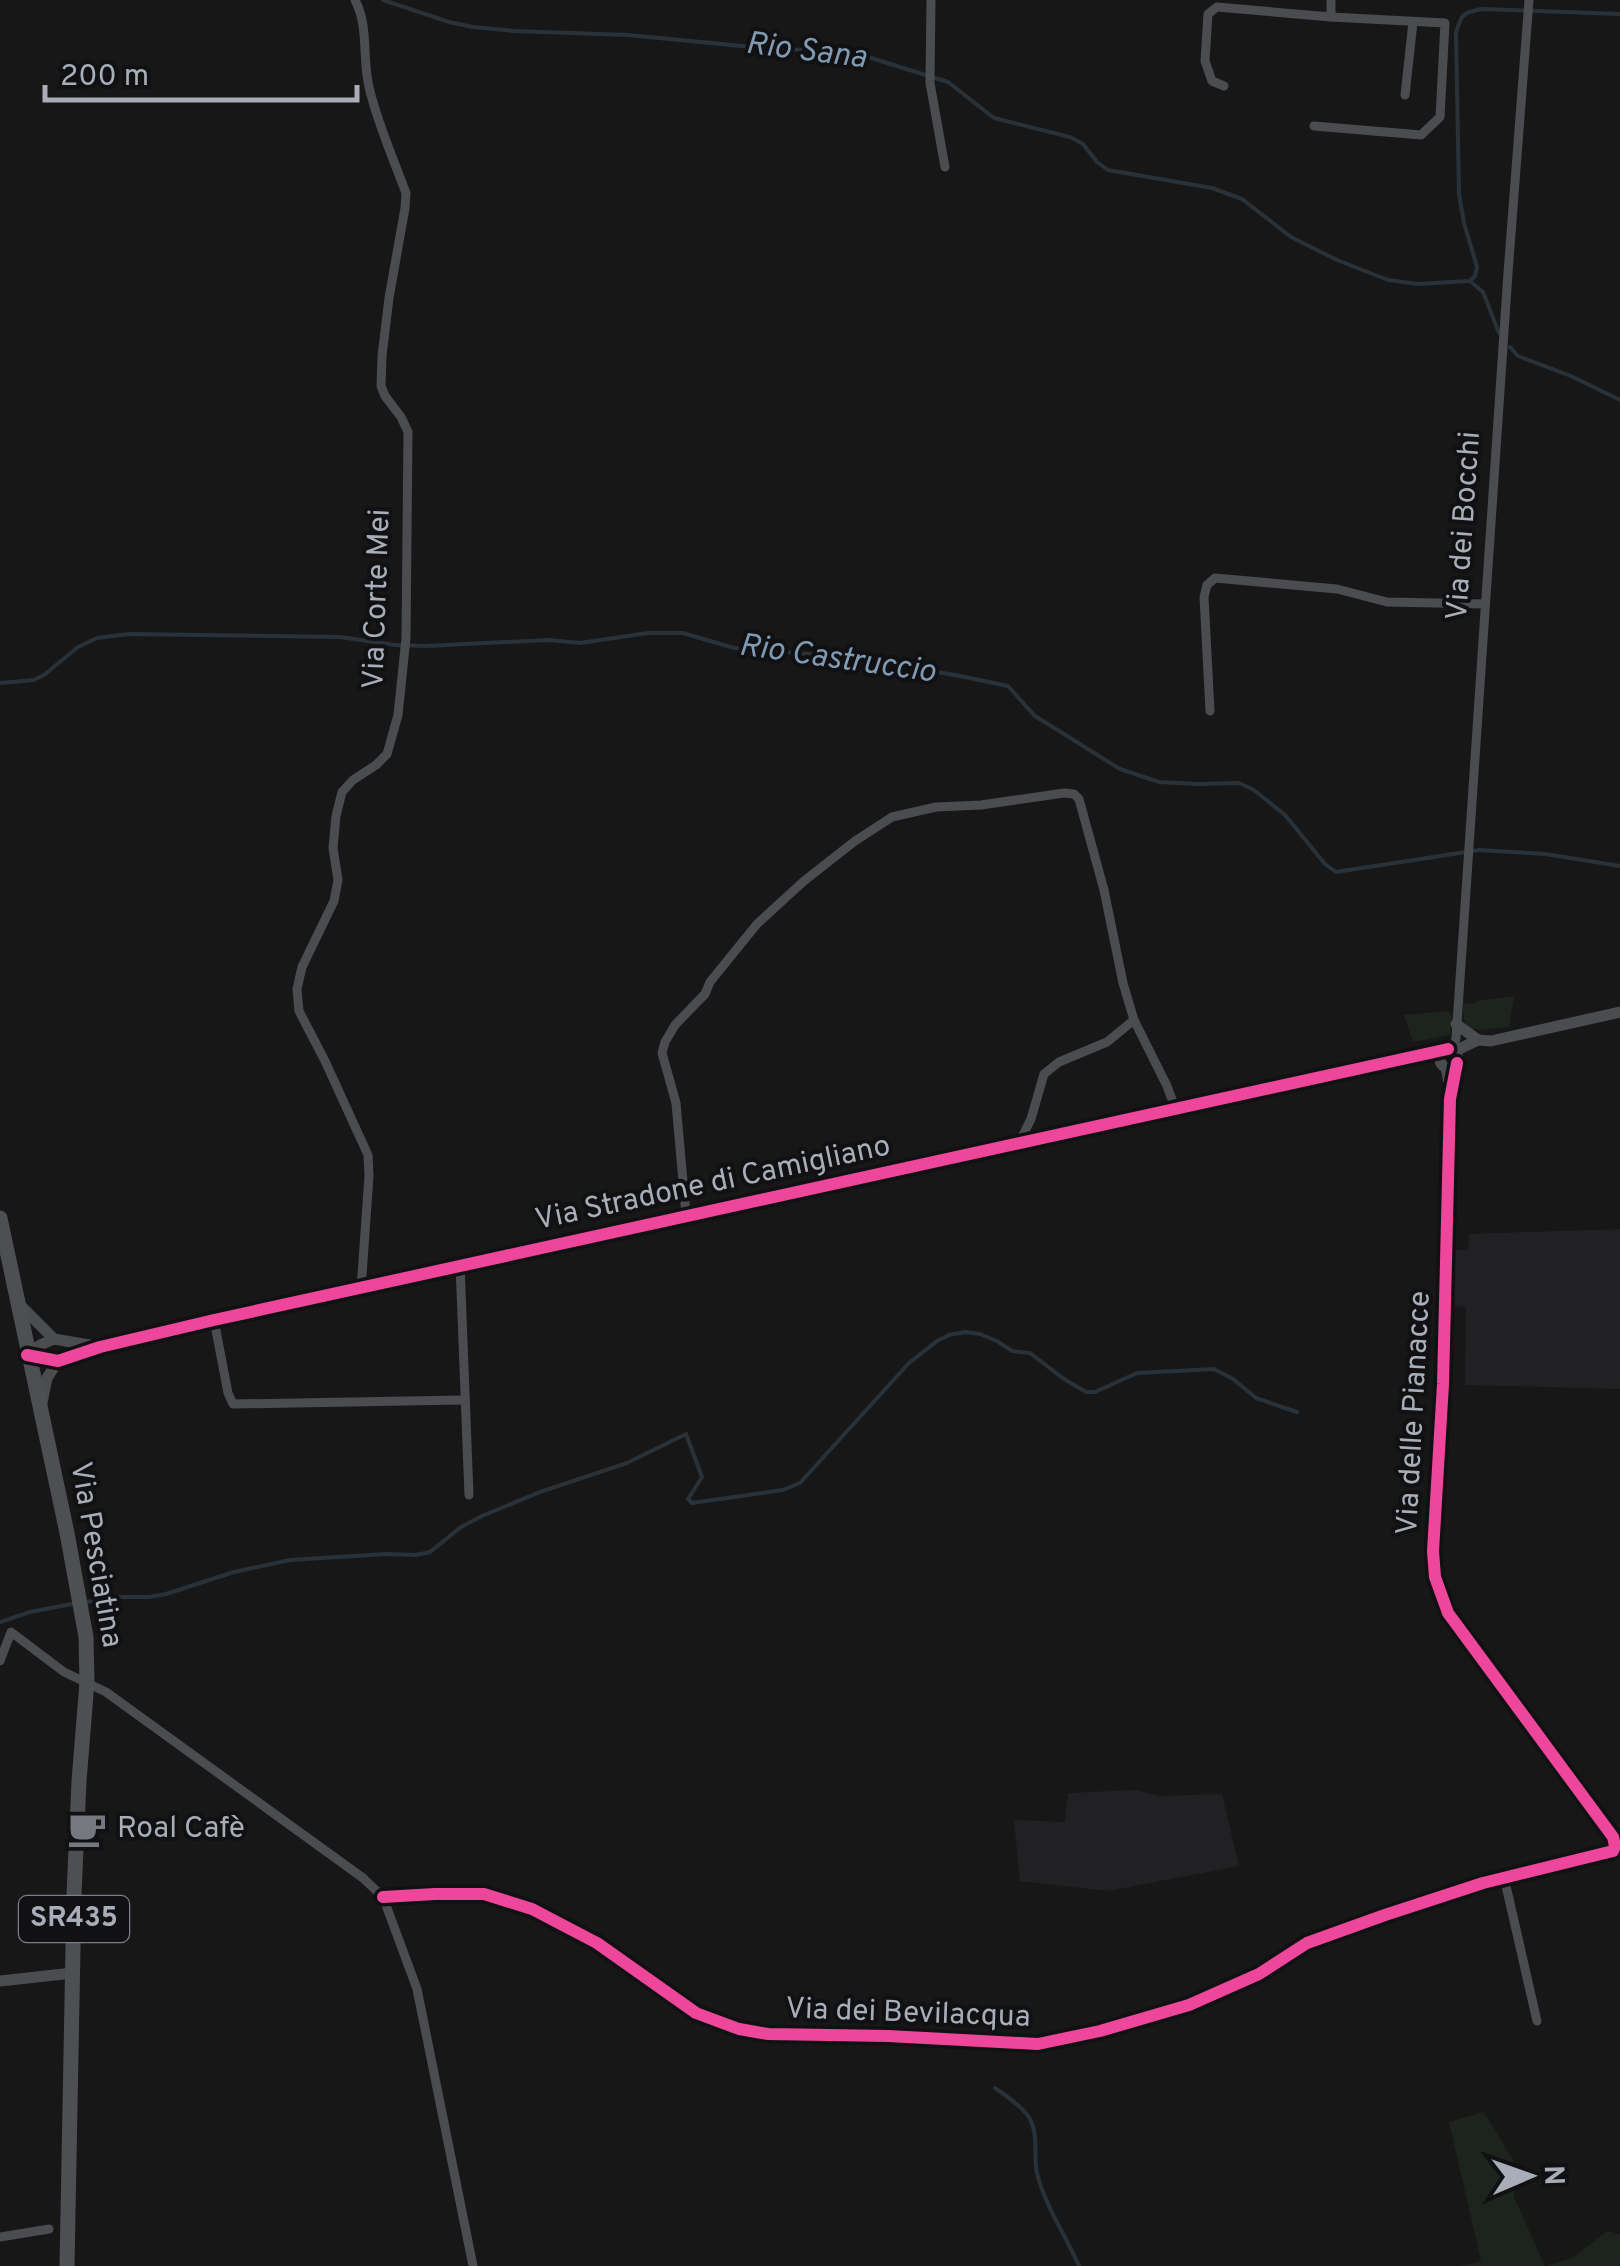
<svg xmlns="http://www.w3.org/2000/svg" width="1620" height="2266" viewBox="0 0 1620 2266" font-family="Overpass,sans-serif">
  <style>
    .built { fill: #212123 }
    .green { fill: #1d241e }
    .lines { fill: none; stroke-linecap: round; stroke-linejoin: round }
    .stream { stroke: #2a3239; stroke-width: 4 }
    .minor { stroke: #4b4c50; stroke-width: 9 }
    .tertiary { stroke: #4b4c50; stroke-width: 11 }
    .primary { stroke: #4d4f52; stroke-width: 15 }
    .cycleway-casing { stroke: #111113; stroke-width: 19 }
    .cycleway { stroke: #ed469a; stroke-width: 12 }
    .labels { text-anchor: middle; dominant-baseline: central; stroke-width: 8; stroke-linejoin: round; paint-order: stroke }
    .shield { fill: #111113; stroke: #7b7e86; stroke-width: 2.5 }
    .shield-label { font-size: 28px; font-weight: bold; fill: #a8adb8 }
    .street-label { font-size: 30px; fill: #a8adb8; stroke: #111113 }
    .poi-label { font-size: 30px; fill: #a8adb8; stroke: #111113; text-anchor: start }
    .water-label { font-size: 32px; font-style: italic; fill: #7f9bb3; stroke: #111113 }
  </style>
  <rect width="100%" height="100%" fill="#171717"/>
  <g class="built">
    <polygon points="1620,1229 1620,1389 1465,1385 1466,1307 1452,1306 1454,1250 1468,1250 1469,1234"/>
    <polygon points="1136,1790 1160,1796 1222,1794 1239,1866 1108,1891 1020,1881 1014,1820 1065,1822 1068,1793"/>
  </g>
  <g class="green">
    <path d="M1514,996L1509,1027L1478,1030L1468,1028C1463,1020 1463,1012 1463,1003L1476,1004L1477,1001Z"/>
    <polygon points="1448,1011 1452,1015 1450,1035 1413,1042 1404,1015"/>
    <polygon points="1484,2112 1514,2162 1514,2197 1545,2266 1460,2266 1481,2261 1449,2122"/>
    <polygon points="1607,2231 1620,2234 1620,2266 1546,2266 1572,2258"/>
  </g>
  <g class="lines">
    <g class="stream">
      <path d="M383,0L449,22L473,27L514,31L628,35L773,49L849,51L948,82L994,118L1070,137L1083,144L1097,162L1108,170L1212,188L1242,199L1291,237L1337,260L1388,280L1418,284L1470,281L1475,276L1477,267L1464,223L1459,194L1456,33C1461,15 1462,13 1481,9L1620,14"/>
      <polyline points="1470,281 1483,292 1499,333"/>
      <polyline points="1510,347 1518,356 1571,376 1620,400"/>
      <polyline points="0,683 34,680 44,675 78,647 97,638 129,634 340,637 395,645 426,646 548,640 580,643 648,633 683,633 734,648 858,658 960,676 1008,686 1035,716 1120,769 1159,782 1198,784 1239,783 1254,790 1285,815 1325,864 1336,872 1479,850 1545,854 1620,866"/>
      <polyline points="87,1602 109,1597 149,1597 166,1594 234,1572 290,1560 386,1554 416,1555 430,1552 461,1527 482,1516 540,1492 627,1463 686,1434 702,1477 688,1499 692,1503 783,1490 800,1483 909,1363 937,1341 949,1335 965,1332 980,1334 997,1341 1012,1351 1030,1353 1064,1379 1086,1392 1095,1392 1137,1373 1214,1369 1233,1379 1256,1398 1297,1412"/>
      <polyline points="0,1622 30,1612 77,1603"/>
      <path d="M995,2088C1007,2096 1023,2107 1030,2119C1039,2136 1033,2156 1037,2173C1045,2206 1066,2236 1079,2266"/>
    </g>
    <g class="minor">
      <path d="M355,0C369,26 362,58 369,87C377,122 393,158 406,193L405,208L389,298L382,356L381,386L385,396L401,417L408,432L406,638L398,715L387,754L376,765L353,780L342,792L336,816L333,848L338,880L334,901L302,967L297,989L299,1011L325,1061L368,1155L369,1176L361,1289"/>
      <polyline points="931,0 930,83 945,167"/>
      <polyline points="1224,86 1212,81 1205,61 1208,14 1217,7 1331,17 1331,0"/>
      <polyline points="1405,95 1413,22"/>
      <polyline points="1314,126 1421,135 1440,117 1445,23 1331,17"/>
      <polyline points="1210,711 1204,597 1207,585 1215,578 1337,589 1387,602 1485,604"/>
      <polyline points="1453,1050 1456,1038 1508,273 1529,0"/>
      <polyline points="1445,1067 1449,1089"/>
      <polyline points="1019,1143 1031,1119 1044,1074 1059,1062 1107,1042 1134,1020"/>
      <polyline points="686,1215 676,1103 662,1053 665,1042 675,1025 705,994 710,982 757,924 804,881 855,841 892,817 936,807 981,805 1064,793 1074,794 1079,799 1104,890 1123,983 1134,1020 1167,1086 1175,1108"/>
      <polyline points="460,1265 469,1495"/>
      <polyline points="214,1320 228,1393 233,1404 463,1400"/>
      <polyline points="0,1661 11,1632 64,1672 106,1692 363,1878 383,1897 417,1989 473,2266"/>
      <polyline points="1504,1877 1537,2021"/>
      <polyline points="383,1897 435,1894 484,1894 532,1909 597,1943 696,2013 739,2029 768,2034 888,2036 1038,2044 1100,2031 1189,2005 1259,1974 1307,1943 1385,1915 1483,1883 1613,1851 1615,1846 1613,1837 1448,1613 1435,1577 1433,1551 1443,1384 1450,1099 1457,1063"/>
      <polyline points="0,2237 49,2229"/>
    </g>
    <g class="tertiary">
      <polyline points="1456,1024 1478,1040"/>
      <circle cx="1449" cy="1059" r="9"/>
      <polyline points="1455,1051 1478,1040 1491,1041 1620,1012"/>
      <polyline points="19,1304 54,1339 95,1346"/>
      <polyline points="27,1355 58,1361 100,1347 214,1320 1448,1049"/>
      <polyline points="27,1355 40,1345 54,1339"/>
      <polyline points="42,1403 47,1378 58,1361"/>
      <polyline points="0,1981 73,1973"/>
    </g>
    <polyline class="primary" points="0,1218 67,1533 86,1637 87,1682 79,1781 74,1895 67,2266"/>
    <g class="cycleway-casing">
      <g id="cycleway">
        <polyline points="27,1355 58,1361 100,1347 214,1320 1448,1049"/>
        <polyline points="383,1897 435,1894 484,1894 532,1909 597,1943 696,2013 739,2029 768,2034 888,2036 1038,2044 1100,2031 1189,2005 1259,1974 1307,1943 1385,1915 1483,1883 1613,1851 1615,1846 1613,1837 1448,1613 1435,1577 1433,1551 1443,1384 1450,1099 1457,1063"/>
      </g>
    </g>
    <use href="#cycleway" class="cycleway"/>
  </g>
  <defs>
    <g id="cafe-bare" transform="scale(3)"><path d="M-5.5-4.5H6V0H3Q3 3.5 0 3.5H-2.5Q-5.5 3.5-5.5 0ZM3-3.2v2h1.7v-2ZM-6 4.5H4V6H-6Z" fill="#757880" stroke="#111113" stroke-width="2.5" paint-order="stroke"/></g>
  </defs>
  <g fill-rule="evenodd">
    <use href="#cafe-bare" x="87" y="1829"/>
  </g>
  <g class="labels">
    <rect class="shield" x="19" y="1896" width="110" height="46" rx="8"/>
    <g class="shield-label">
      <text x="74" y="1919">SR435</text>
    </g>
    <g class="street-label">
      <text transform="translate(1465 526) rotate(-86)">Via dei Bocchi</text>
      <text transform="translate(378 599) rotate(-88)">Via Corte Mei</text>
      <text transform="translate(713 1184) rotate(-12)">Via Stradone di Camigliano</text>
      <text transform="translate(1415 1413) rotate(-87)">Via delle Pianacce</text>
      <text transform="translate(95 1555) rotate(80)">Via Pesciatina</text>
      <text transform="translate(908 2014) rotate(2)">Via dei Bevilacqua</text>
    </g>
    <g class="poi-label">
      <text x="117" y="1829">Roal Cafè</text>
    </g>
    <g class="water-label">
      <text transform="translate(806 52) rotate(7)">Rio Sana</text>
      <text transform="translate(837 660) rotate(8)">Rio Castruccio</text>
    </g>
  </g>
  <g transform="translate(1530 2176) rotate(88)" stroke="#111113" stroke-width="8" paint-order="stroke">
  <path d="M0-8L18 38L0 25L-18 38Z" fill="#a8adb8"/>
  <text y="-15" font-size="28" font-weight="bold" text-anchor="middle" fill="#a8adb8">N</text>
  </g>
  <path d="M45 85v15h312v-15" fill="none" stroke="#a8adb8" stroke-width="5"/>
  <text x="60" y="85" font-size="30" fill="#a8adb8" stroke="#111113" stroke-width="8" paint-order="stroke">200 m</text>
</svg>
